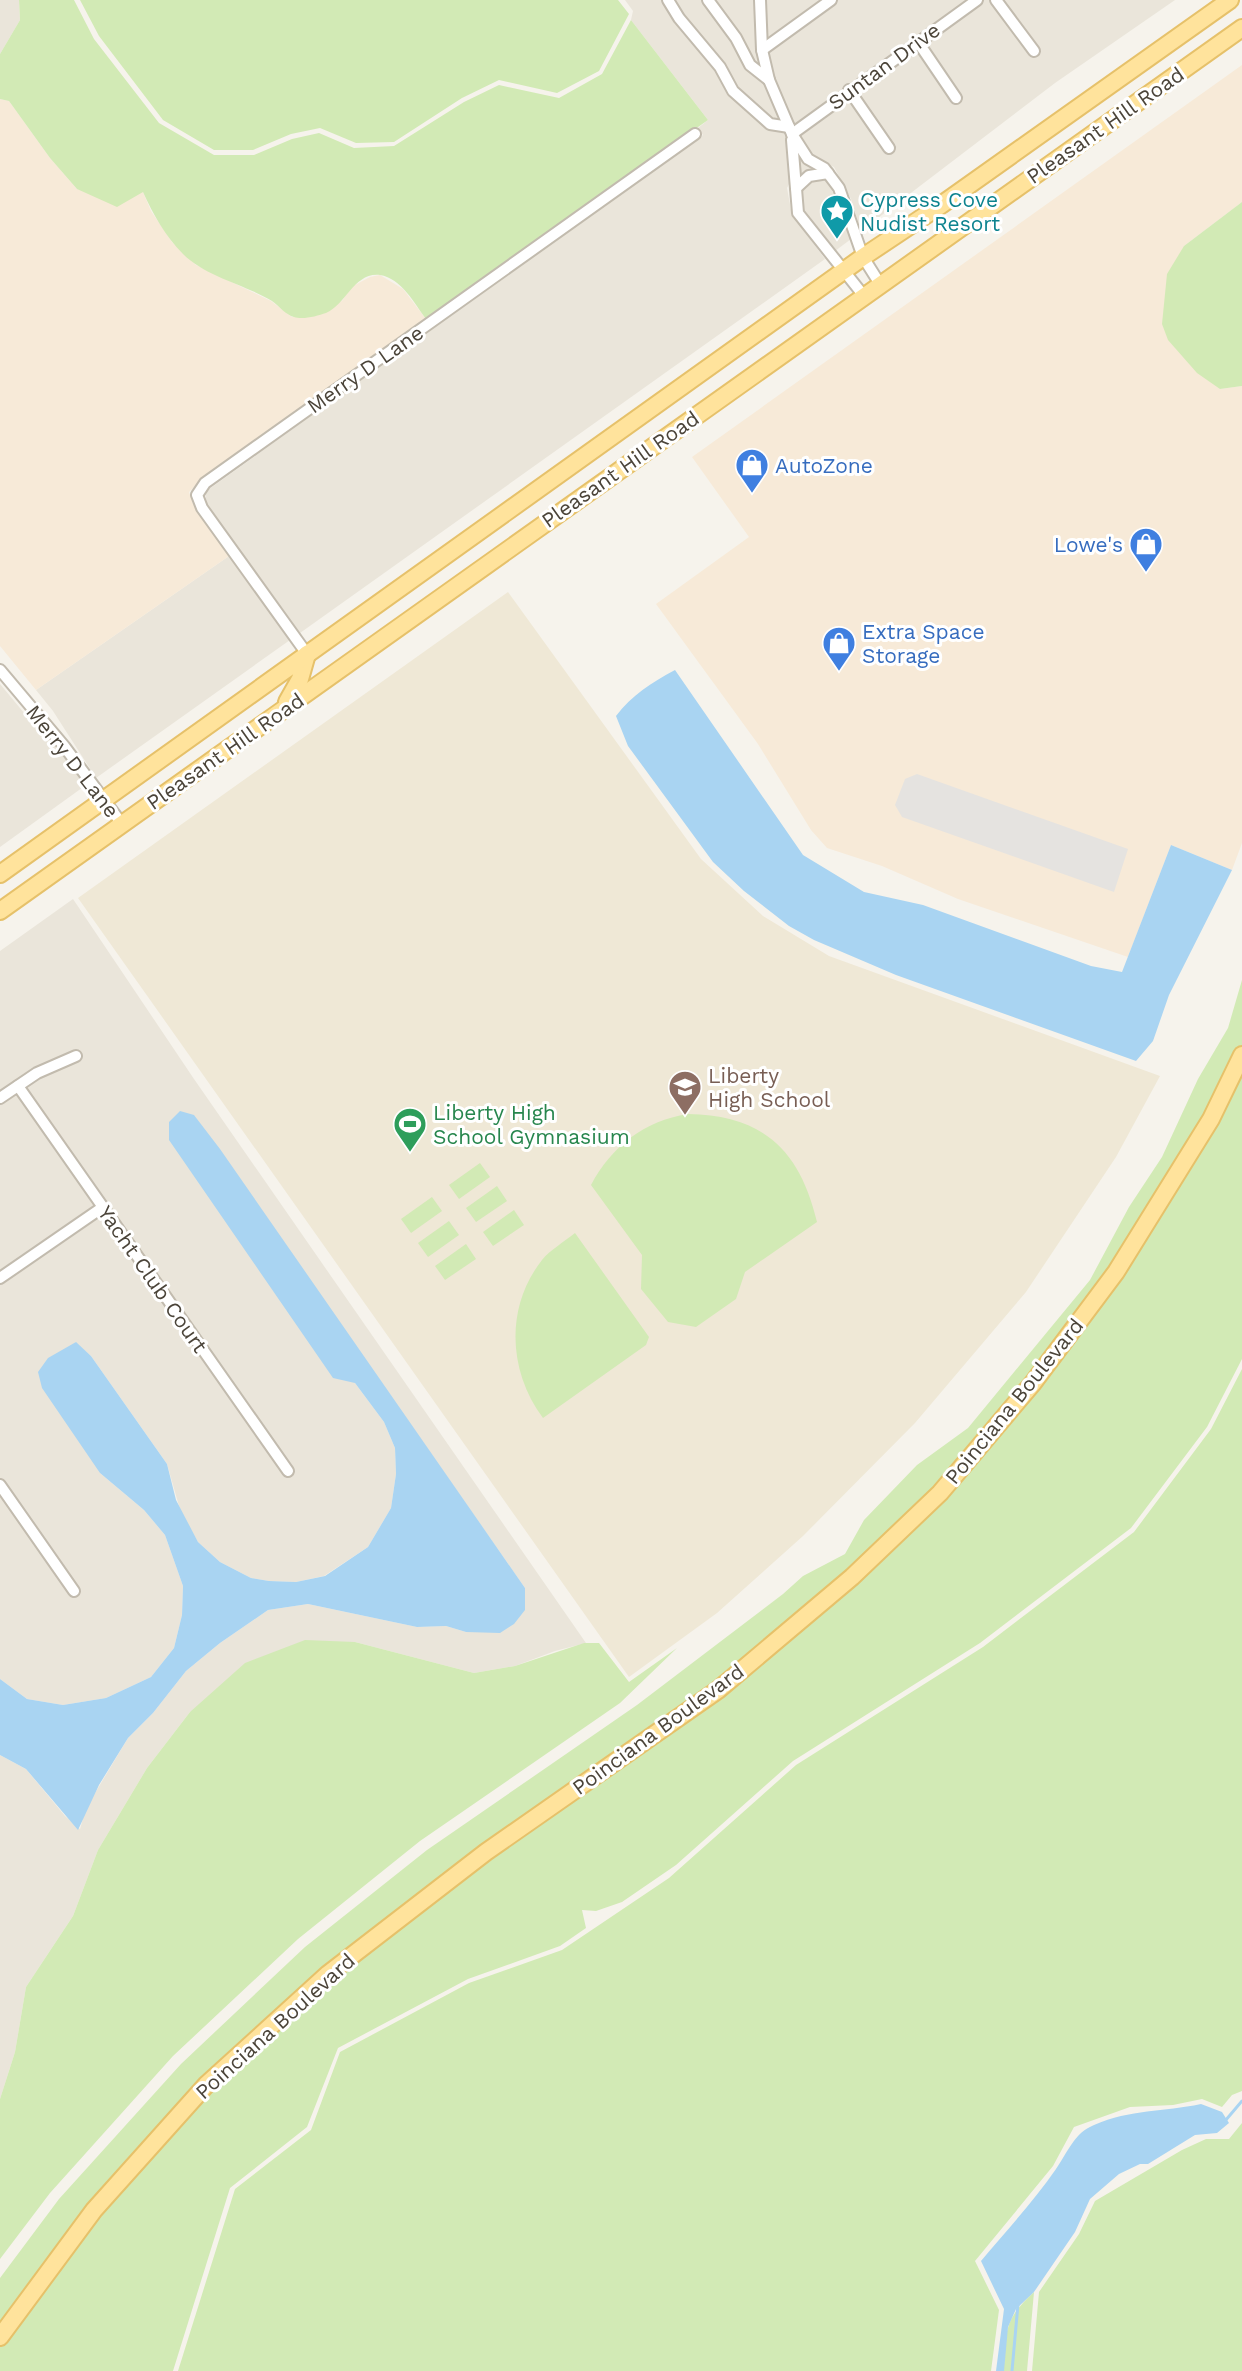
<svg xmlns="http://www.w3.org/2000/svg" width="1242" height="2371" viewBox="0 0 1242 2371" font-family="'Work Sans',sans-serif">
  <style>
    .residential { fill: #eae5da }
    .commercial { fill: #f7ead8 }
    .education { fill: #efe8d6 }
    .green { fill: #d2eab5 }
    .parking { fill: #e5e3e0 }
    .water { fill: #a9d4f2 }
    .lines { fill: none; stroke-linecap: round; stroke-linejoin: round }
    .stream { stroke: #a9d4f2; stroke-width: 3 }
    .street-casing { stroke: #c2bbae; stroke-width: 14 }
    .primary-casing { stroke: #e6c16a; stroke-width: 20 }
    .street { stroke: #fff; stroke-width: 10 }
    .primary { stroke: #ffe39c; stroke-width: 16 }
    .labels { text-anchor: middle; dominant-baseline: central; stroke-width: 6; stroke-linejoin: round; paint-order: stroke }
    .street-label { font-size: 21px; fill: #4b4439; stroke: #fff }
    .culture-label { font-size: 21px; fill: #0d838f; stroke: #fff; text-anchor: start }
    .shop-label { font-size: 21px; fill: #366cbe; stroke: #fff; text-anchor: start }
    .education-label { font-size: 21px; fill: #785e54; stroke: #fff; text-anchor: start }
    .leisure-label { font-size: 21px; fill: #27864d; stroke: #fff; text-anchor: start }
  </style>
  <rect width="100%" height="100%" fill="#f6f3ec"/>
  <g class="residential">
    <polygon points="0,0 19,0 20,20 0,54"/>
    <polygon points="625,0 1175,0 1055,83 861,231 851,199 834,167 829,165 808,170 790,182 787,188 792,215 825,259 300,633 207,505 205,492 703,135 698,128 708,120 631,20 633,11"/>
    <polygon points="825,179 840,204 851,239 835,251 803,210 801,202 801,190 812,181"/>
    <polygon points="229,556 290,640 96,778 53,711 36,690"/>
    <polygon points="0,684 34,725 60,748 86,785 0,847"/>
    <polygon points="73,899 194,1079 586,1643 555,1651 515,1666 474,1673 355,1642 190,1712 147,1768 98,1850 73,1916 26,1987 15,2052 0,2099 0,1755 26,1769 65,1816 80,1829 86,1808 128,1738 153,1713 186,1671 220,1643 268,1610 308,1604 417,1627 446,1626 466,1632 525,1609 525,1588 194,1115 355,1383 384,1422 395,1448 396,1474 391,1508 368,1547 324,1576 296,1582 269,1581 251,1578 220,1562 198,1542 181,1513 167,1464 91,1356 75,1342 100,1473 144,1510 165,1535 183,1586 182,1615 174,1648 151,1677 106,1698 63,1705 27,1699 0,1679 0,951"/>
  </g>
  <g class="commercial">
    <polygon points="1242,65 1242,202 1184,246 1220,389 1242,386 1242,843 1232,870 1171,845 1128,957 958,899 882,866 827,848 811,830 758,744 656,604 749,537 692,457"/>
    <polygon points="0,99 9,101 50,158 77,189 143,192 151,211 172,242 196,265 271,301 292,317 342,301 351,287 370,277 380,275 403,289 426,319 202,479 189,492 193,504 229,556 36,690 0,646"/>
  </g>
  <polygon class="education" points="508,592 701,859 763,916 829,956 1160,1076 1116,1157 1026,1292 915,1423 803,1536 717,1613 629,1677 78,898"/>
  <g class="green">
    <path d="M19,0H74L94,39L159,123L214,155H254L292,139L319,133L354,148L394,146L464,102L499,85L559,98L602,74L631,20L708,120L426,319C415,304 401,278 380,275C354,272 346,305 326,313C317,316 303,320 294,317C286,315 279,306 272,301C244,284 206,277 183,254C165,236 153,214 143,192L117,207L77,189L50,158L9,101L0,99V54L20,20Z"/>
    <polygon points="80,0 618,0 629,14 599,71 557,93 499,80 462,98 394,142 356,143 320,128 291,134 253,150 214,150 163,120 99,36"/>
    <polygon points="1242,202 1242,386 1220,389 1197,373 1168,340 1162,324 1167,274 1184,246"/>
    <polygon points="1242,980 1242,1359 1207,1427 1131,1528 980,1643 793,1761 676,1865 622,1902 596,1911 582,1910 586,1928 560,1946 468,1979 338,2048 307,2127 230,2188 173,2371 0,2371 0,2278 59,2199 181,2064 305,1947 427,1850 637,1705 783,1594 803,1576 845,1554 864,1520 917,1465 968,1428 1090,1280 1129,1207 1162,1157 1198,1079 1228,1028"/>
    <path d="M688,1114C763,1115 800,1150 817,1222L745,1272L736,1299L696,1327L668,1322L641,1289L642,1255L591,1185C612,1146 644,1121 688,1114Z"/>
    <polygon points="480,1163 490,1177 459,1199 449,1185"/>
    <polygon points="497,1186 507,1201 476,1222 466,1208"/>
    <polygon points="432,1197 442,1211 411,1233 401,1219"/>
    <polygon points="514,1210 524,1225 493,1246 483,1232"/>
    <polygon points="449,1221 459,1235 428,1257 418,1243"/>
    <path d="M575,1233L649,1337L646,1345L543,1418C508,1371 505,1307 542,1260C550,1250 564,1242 575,1233Z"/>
    <polygon points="466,1244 476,1259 445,1280 435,1266"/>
    <polygon points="1242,1369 1242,2091 1232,2095 1222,2107 1202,2099 1173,2105 1130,2107 1074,2127 1053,2166 975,2261 999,2310 991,2371 178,2371 235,2189 311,2130 340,2052 469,1983 562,1950 669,1878 796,1765 983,1647 1134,1532 1211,1429"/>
    <polygon points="305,1640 355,1642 474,1673 515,1666 584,1643 599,1643 629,1682 677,1648 620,1703 420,1841 298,1939 173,2056 50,2193 0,2259 0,2099 15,2052 26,1987 73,1916 98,1850 147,1768 190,1712 245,1663"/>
    <polygon points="1242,2123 1242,2371 1032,2371 1039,2292 1079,2234 1095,2201 1182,2150 1206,2139 1229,2139"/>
    <path d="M1034,2292L1027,2371H1004C1005,2333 1004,2319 1034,2292Z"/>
  </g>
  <polygon class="parking" points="917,774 1128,849 1114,892 902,817 895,805 905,779"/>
  <g class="water">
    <path d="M675,670L803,855L864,892L923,905L1091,966L1122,972L1171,845L1232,870L1169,995L1153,1041L1136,1061L896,975L814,940L789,926L744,891L713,862L628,746L616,716C632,695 651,683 675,670Z"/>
    <polygon points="180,1111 194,1115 220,1149 525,1588 525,1610 514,1624 500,1633 466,1632 446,1626 417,1627 308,1604 268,1610 220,1643 186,1671 153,1713 128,1738 99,1785 78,1830 26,1769 0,1755 0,1679 27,1699 63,1705 106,1698 151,1677 174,1648 182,1615 183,1586 165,1535 144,1510 100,1473 42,1388 38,1372 48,1358 76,1342 91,1356 167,1464 176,1500 198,1542 220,1562 251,1578 269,1581 296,1582 325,1576 368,1547 391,1508 396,1474 395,1448 384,1422 355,1383 333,1378 169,1140 169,1122"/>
    <path d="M1201,2104L1222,2112L1229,2123L1217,2133L1195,2135L1148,2164H1140L1119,2174L1090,2199L1075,2232L1034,2292L1016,2309L1008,2327L1004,2371H996L1004,2309L981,2261C1006,2231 1034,2201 1056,2169C1068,2152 1074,2133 1094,2125C1131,2109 1163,2112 1201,2104Z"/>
  </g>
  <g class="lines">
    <g class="stream">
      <polyline points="1225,2121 1242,2101"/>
      <polyline points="1012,2371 1018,2304"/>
    </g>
    <g class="street-casing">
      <g id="street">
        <polyline points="668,0 679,18 720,67 733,91 770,124 789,127"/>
        <polyline points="708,0 736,38 750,65 769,80"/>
        <polyline points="760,0 762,50 769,80 792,134 808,159 824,168 839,188 863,257 880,284"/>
        <polyline points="996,0 1034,51"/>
        <polyline points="918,42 956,98"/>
        <polyline points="762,50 831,0"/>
        <polyline points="849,90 889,148"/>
        <polyline points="792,134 977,0"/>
        <polyline points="792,140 798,213 864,296"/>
        <polyline points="796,188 809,176 828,173"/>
        <polyline points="307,654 202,508 197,495 205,483 695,134"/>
        <polyline points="0,670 64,746 122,824"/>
        <polyline points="18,1086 288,1471"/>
        <polyline points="0,1098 37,1073 76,1056"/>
        <polyline points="0,1278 103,1207"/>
        <polyline points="0,1485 74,1591"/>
      </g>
    </g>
    <g class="primary-casing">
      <g id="primary">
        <polyline points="287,702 300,679 307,654"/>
        <polyline points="0,874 863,257 941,205 1230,0"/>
        <polyline points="0,911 1242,28"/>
        <polyline points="0,2337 94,2210 206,2085 328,1974 486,1852 718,1690 852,1577 940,1493 1033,1383 1116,1272 1211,1119 1242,1055"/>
      </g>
    </g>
    <use href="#street" class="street"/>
    <use href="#primary" class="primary"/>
  </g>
  <defs>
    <g id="sight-pin" transform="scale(1.725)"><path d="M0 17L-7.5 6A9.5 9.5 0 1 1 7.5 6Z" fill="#0f9aa8" stroke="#fff"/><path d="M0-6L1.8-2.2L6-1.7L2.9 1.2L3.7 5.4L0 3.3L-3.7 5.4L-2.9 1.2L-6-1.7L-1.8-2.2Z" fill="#fff"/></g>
    <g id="shop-pin" transform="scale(1.725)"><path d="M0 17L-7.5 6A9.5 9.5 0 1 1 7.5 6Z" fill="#3f7fe0" stroke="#fff"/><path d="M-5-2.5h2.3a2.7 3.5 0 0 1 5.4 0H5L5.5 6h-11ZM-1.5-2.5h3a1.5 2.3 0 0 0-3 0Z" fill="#fff"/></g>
    <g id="school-pin" transform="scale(1.725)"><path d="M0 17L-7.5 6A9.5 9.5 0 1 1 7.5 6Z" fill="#8d6e63" stroke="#fff"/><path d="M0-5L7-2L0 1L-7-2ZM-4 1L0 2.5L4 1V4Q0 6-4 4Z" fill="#fff"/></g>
    <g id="stadium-pin" transform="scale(1.725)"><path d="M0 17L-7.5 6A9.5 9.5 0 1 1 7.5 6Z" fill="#2e9e5b" stroke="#fff"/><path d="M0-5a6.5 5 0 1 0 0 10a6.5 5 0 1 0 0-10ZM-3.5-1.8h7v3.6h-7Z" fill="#fff"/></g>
  </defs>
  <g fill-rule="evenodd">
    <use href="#sight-pin" x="837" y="211"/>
    <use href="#shop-pin" x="752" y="465"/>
    <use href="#shop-pin" x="1146" y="544"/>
    <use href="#shop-pin" x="839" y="643"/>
    <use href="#school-pin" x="685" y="1087"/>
    <use href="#stadium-pin" x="410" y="1124"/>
  </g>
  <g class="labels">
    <g class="street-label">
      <text transform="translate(884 66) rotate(-36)">Suntan Drive</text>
      <text transform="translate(1105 125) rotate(-35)">Pleasant Hill Road</text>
      <text transform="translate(365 369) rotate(-35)">Merry D Lane</text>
      <text transform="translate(620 469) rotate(-35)">Pleasant Hill Road</text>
      <text transform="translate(225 751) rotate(-35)">Pleasant Hill Road</text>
      <text transform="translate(73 761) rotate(52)">Merry D Lane</text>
      <text transform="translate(153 1279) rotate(55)">Yacht Club Court</text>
      <text transform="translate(1014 1401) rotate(-51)">Poinciana Boulevard</text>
      <text transform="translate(658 1729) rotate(-36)">Poinciana Boulevard</text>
      <text transform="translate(275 2026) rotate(-42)">Poinciana Boulevard</text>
    </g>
    <g class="culture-label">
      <text x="860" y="199">Cypress Cove<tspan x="860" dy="24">Nudist Resort</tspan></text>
    </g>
    <g class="shop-label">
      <text x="775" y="465">AutoZone</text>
      <text x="1123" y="544" text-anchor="end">Lowe's</text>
      <text x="862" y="631">Extra Space<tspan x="862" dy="24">Storage</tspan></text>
    </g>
    <g class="education-label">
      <text x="708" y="1075">Liberty<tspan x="708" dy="24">High School</tspan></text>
    </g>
    <g class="leisure-label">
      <text x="433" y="1112">Liberty High<tspan x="433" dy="24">School Gymnasium</tspan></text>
    </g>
  </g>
</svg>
